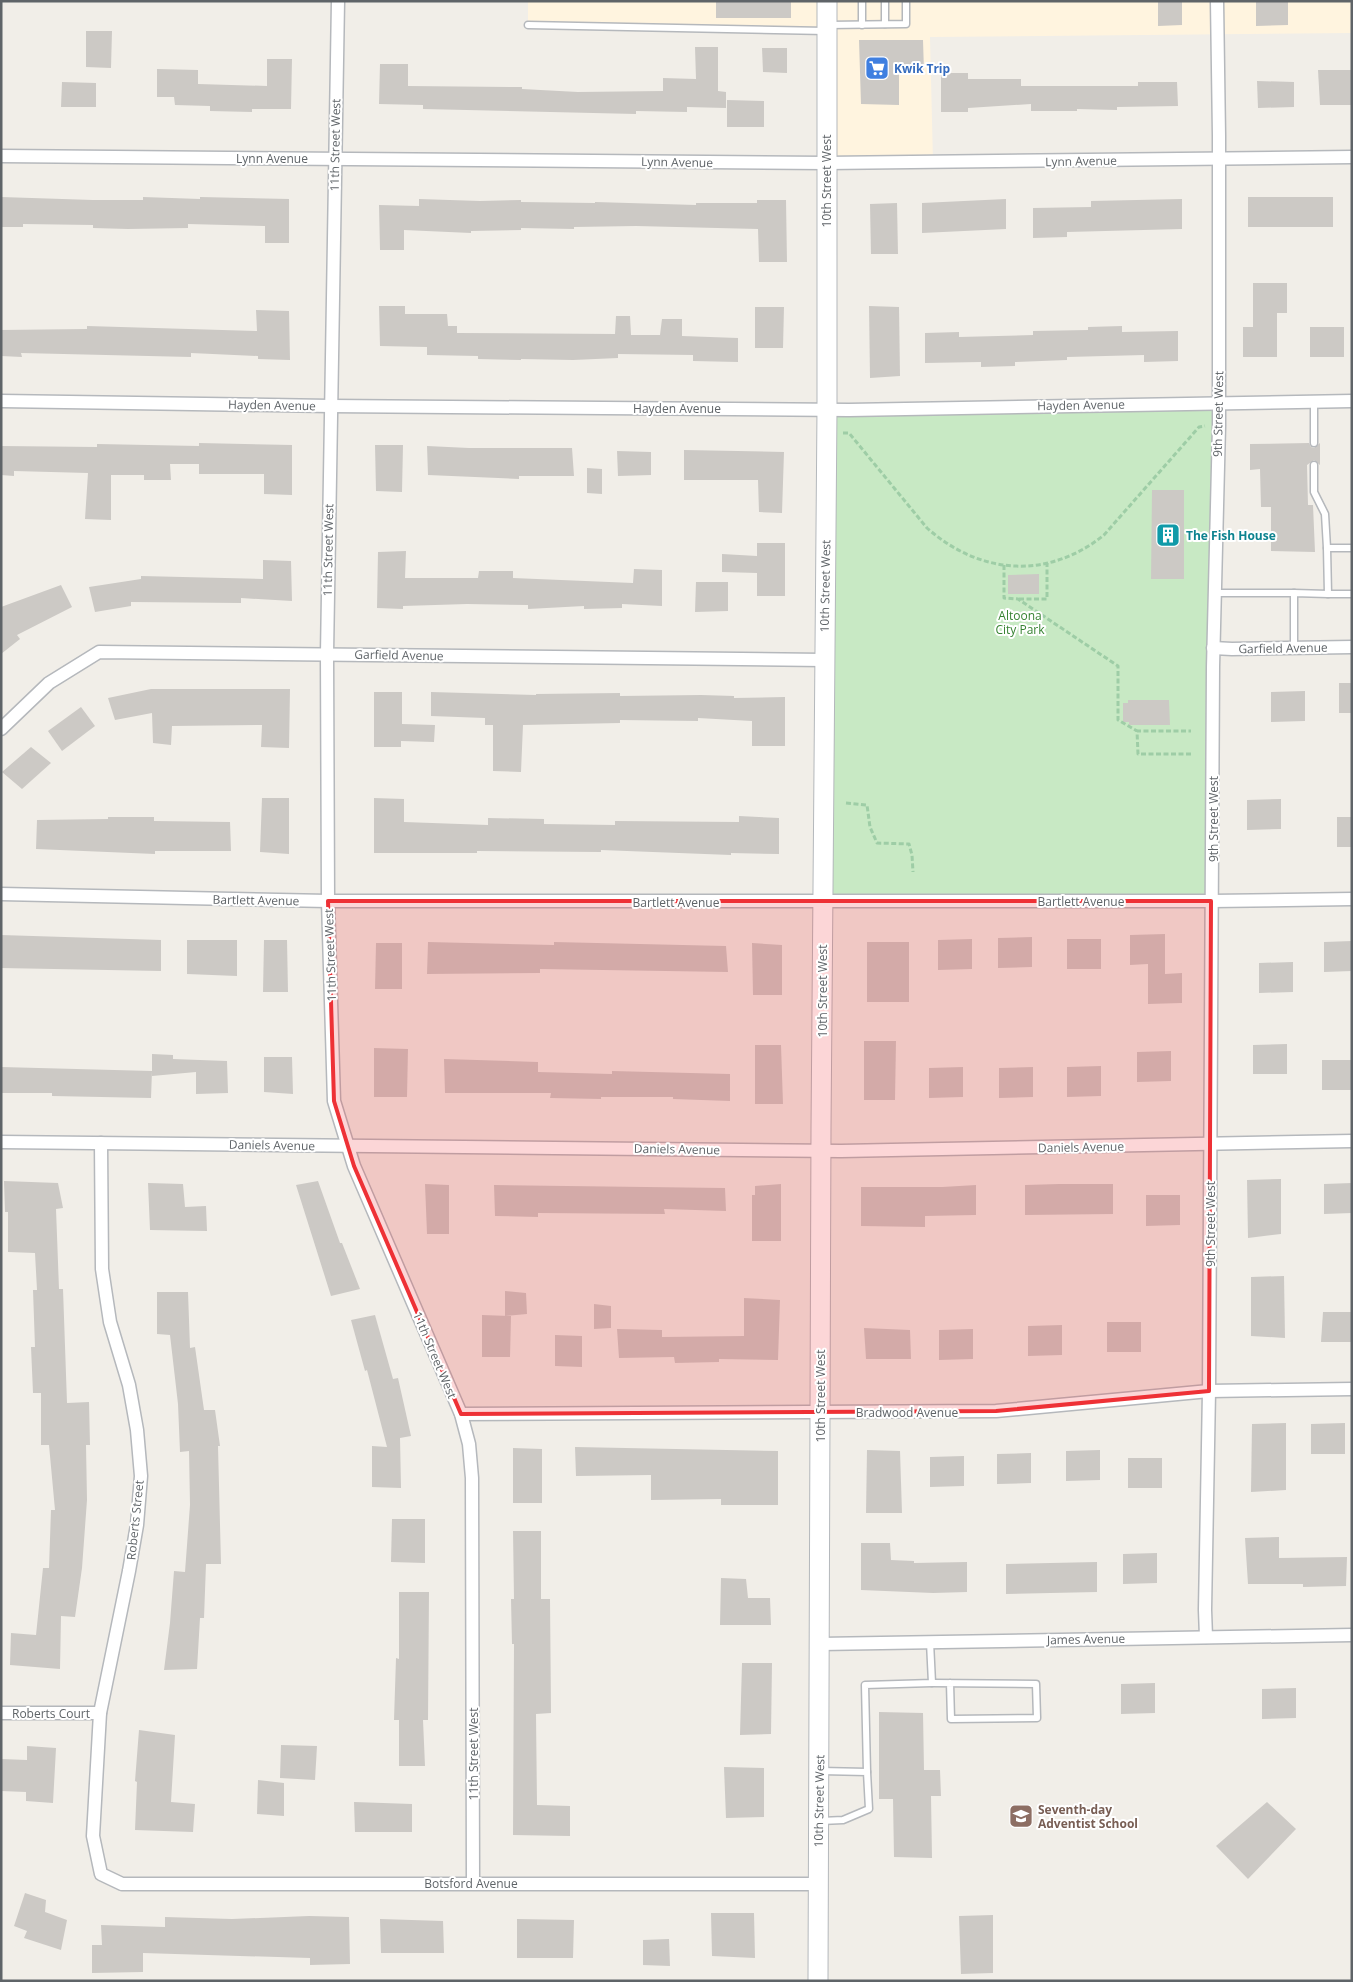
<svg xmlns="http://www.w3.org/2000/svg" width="1353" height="1982" viewBox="0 0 1353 1982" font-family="'Open Sans',sans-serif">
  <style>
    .commercial { fill: #fff4df }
    .green { fill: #c8e9c4 }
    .building { fill: #ccc9c5 }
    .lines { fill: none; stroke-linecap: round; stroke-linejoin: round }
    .lane-casing { stroke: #b5b8bc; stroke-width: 9 }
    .street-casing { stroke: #b5b8bc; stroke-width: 15 }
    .secondary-casing { stroke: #b4b8bc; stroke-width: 21 }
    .path { stroke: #9ecda6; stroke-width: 3; stroke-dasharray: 5 2.5; stroke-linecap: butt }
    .lane { stroke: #fff; stroke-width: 6 }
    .street { stroke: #fff; stroke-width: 12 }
    .secondary { stroke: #fff; stroke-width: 19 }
    .marked { fill: #ee3136; fill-opacity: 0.2; stroke: #ee3136; stroke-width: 4; stroke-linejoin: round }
    .labels { text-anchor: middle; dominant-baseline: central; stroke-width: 4; stroke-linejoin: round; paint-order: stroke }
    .shop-label { font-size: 12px; font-weight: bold; fill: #366cbe; stroke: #fff; text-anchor: start }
    .street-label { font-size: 12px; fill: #5f6468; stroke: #fff }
    .culture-label { font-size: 12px; font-weight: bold; fill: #0d838f; stroke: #fff; text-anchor: start }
    .park-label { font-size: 12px; fill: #378332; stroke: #fff }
    .education-label { font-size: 12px; font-weight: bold; fill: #785e54; stroke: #fff; text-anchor: start }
  </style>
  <rect width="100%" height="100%" fill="#f1eee8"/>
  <polygon class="commercial" points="528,1 1352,1 1352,33 930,37 933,162 826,163 827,31 528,25"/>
  <polygon class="green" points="1219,402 1211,901 823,902 827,409"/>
  <g class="building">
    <rect x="716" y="1" width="75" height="17"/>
    <polygon points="1158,1 1182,1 1182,25 1158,26"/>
    <polygon points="1256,1 1288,1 1288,25 1256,26"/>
    <polygon points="86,31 112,31 111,68 86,67"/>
    <polygon points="859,40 923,40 924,72 899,72 899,105 861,104"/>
    <polygon points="695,47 718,47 718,91 726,92 726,108 687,107 687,112 636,111 636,114 423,109 423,105 379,104 380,64 408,64 408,86 522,87 522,89 578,92 663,91 663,78 696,79"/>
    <polygon points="762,48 787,48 787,73 763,72"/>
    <polygon points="267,59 292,59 291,109 252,109 252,112 210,111 210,106 175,105 174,97 157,97 157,69 198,70 198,84 267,86"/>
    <polygon points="1318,70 1352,70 1352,105 1320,105"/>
    <polygon points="941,73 968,73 968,79 1021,79 1021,86 1138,86 1138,82 1177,82 1178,106 1117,107 1117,110 1077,109 1077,111 1031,111 1031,104 968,108 968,112 941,112"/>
    <polygon points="1257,81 1294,82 1294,107 1258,108"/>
    <polygon points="62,82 96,83 96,107 61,107"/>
    <polygon points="727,100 764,101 764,127 727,127"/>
    <polygon points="1,197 93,200 143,200 143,197 200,199 200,197 289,199 289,243 265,243 265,226 188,224 188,228 128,229 93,228 93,225 23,224 23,227 1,227"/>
    <rect x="1248" y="197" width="85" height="30"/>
    <polygon points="419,199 480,201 521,200 521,202 595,203 595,202 696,205 696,203 757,203 757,200 786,200 787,262 759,262 758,229 636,226 574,227 574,229 521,228 521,230 471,231 471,233 404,230 404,250 380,250 379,205 419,206"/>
    <polygon points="1006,199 1006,229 922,233 922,203"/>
    <polygon points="1182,199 1182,229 1067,232 1067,237 1033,238 1033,208 1091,207 1091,201"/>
    <polygon points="897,203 898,254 871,254 870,204"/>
    <polygon points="1253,283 1287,283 1287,313 1277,313 1277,357 1243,357 1243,327 1253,327"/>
    <polygon points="379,306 405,306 405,314 447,314 448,326 457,326 457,333 615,334 616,316 630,316 631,335 660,335 662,319 682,319 682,336 738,338 738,362 693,361 693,355 618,354 618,358 573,360 521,359 521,360 478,359 478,356 427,355 427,347 380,346"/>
    <polygon points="869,306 899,307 900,376 870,378"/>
    <polygon points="755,307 784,307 783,348 755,348"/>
    <polygon points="256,310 289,311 290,360 258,359 258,356 191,353 191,357 21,353 22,357 1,356 1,330 87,329 87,326 257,331"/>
    <polygon points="1122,326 1122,332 1178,331 1178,361 1144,362 1144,355 1067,357 1067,360 1015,362 1015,366 981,367 981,362 925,363 925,333 959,332 959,337 1033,335 1033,331 1088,330 1088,327"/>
    <rect x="1310" y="327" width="34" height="30"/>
    <polygon points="199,443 292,445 292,495 264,494 264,474 199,474 199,464 170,464 171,480 144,480 144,475 111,475 111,520 85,519 88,473 14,471 14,476 1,475 1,446 97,447 97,444 199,446"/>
    <polygon points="1309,443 1311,447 1314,448 1320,443 1320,465 1314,460 1307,465 1308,505 1313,505 1315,552 1271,551 1271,507 1261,507 1260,469 1250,470 1250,444"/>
    <polygon points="375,445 403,445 402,492 376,491"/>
    <polygon points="427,446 469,448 572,448 574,476 519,476 519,479 428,475"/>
    <polygon points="684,450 784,452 782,513 759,512 758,480 684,480"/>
    <polygon points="617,451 651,452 651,475 618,476"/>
    <polygon points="587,468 602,469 602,494 587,493"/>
    <polygon points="1152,490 1184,490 1184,579 1151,579"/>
    <polygon points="757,543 785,543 785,596 757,596 757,573 722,572 722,554 757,556"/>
    <polygon points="406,551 405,578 478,578 479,571 513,571 513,578 633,583 634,569 662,570 662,606 622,604 622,608 584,609 584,606 528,609 528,605 467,604 403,606 403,609 377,608 378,552"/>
    <polygon points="263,560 291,561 292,601 241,598 241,603 131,602 131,606 95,612 89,587 141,579 141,576 263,579"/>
    <polygon points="1039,574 1039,594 1008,594 1008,575"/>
    <polygon points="696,582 728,582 728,611 695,612"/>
    <polygon points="61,585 72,607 17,635 20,639 1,654 1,607"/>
    <rect x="1339" y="683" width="13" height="30"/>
    <polygon points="151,689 290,689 289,748 261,747 262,725 172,726 171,745 153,743 152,713 115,720 108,698"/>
    <polygon points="1305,691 1305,721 1271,722 1271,692"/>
    <polygon points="374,692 402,692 402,724 435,725 434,742 401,741 401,747 374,747"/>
    <polygon points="431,692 536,695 536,694 620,693 620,696 701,695 734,696 734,698 785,697 785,746 752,746 752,721 698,718 698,721 620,720 620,723 523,725 521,772 493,771 493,725 485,725 485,718 431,716"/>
    <polygon points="1128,700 1169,700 1170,725 1129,725 1129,722 1123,722 1123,703 1128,703"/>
    <polygon points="81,707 95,726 62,751 48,731"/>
    <polygon points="31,747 51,763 22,789 2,772"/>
    <polygon points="262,798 289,798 289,854 260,852"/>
    <polygon points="374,798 404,799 404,822 488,825 488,818 544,819 544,824 615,825 615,821 739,822 739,816 779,818 779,854 731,853 731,855 601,850 601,852 477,851 477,853 374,853"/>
    <polygon points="1281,799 1281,829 1247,830 1247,800"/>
    <polygon points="108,817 154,817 154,821 230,822 231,851 155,851 155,854 36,849 37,820 108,819"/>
    <rect x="1337" y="817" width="15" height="30"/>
    <polygon points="1165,934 1165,974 1182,973 1182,1003 1148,1004 1148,964 1130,965 1130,935"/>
    <polygon points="1,935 161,940 161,971 1,968"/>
    <polygon points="1032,937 1032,967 998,968 998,938"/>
    <polygon points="972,939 972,969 938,970 938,940"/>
    <rect x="1067" y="939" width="34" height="30"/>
    <polygon points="187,940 237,940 237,976 187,974"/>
    <polygon points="264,940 287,940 288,992 263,992"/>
    <polygon points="1352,941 1352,971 1324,972 1324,942"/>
    <polygon points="428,942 554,945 554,942 726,946 728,972 540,969 540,973 427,974"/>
    <rect x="867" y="942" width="42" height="60"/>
    <polygon points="376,943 402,943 402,989 375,989"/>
    <polygon points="752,943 782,945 782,995 753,995"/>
    <polygon points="1293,962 1293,992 1259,993 1259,963"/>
    <polygon points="864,1041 896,1041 895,1100 864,1100"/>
    <polygon points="1287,1044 1287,1074 1253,1074 1253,1045"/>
    <polygon points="755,1045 781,1045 783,1104 755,1104"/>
    <polygon points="374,1048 408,1049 407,1097 374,1097"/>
    <polygon points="1171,1051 1171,1081 1137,1082 1137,1052"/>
    <polygon points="152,1054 173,1055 173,1059 227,1061 228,1093 196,1094 196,1072 152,1076"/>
    <polygon points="264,1057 292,1057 293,1094 264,1092"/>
    <polygon points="444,1059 538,1062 538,1072 612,1074 612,1071 730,1074 730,1101 673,1099 673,1097 601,1097 601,1099 550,1098 551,1093 445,1093"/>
    <rect x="1322" y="1060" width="30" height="30"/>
    <polygon points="1101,1066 1101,1096 1067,1097 1067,1067"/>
    <polygon points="1,1067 152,1071 151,1098 52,1096 52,1093 1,1093"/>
    <polygon points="963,1067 963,1097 929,1098 929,1068"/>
    <polygon points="1033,1067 1033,1097 999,1098 999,1068"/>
    <polygon points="1281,1179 1281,1234 1248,1238 1247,1180"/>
    <polygon points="4,1181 58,1183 63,1208 56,1209 59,1289 63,1289 67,1403 89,1402 90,1445 86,1445 87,1500 82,1568 75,1617 61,1616 60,1669 10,1665 11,1633 36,1635 43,1568 49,1568 51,1510 55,1510 49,1445 41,1445 41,1393 33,1393 31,1347 35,1347 33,1290 37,1290 35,1253 8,1252 8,1212 5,1212"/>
    <polygon points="318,1181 340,1243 342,1243 360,1289 331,1296 296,1185"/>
    <polygon points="148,1183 183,1184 185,1207 206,1206 207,1231 150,1230"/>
    <polygon points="1352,1183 1352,1213 1324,1214 1324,1184"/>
    <polygon points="425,1184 449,1185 449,1234 427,1234"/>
    <polygon points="781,1184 781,1241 752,1241 752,1195 755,1195 755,1186"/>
    <polygon points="1059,1184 1113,1184 1113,1214 1025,1215 1025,1185"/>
    <polygon points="494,1185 725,1188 726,1211 664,1209 665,1214 538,1213 538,1217 495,1216"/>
    <polygon points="976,1185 976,1215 925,1216 925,1227 861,1226 861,1187 942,1187"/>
    <polygon points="1146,1195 1180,1195 1180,1225 1146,1226"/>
    <polygon points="1284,1276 1285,1338 1251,1336 1251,1277"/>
    <polygon points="505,1291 526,1293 527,1314 505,1316"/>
    <polygon points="157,1292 188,1292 190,1348 195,1347 204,1410 215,1410 220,1446 218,1446 221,1564 206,1564 204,1618 200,1618 197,1669 164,1670 170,1623 174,1571 185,1572 190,1505 189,1451 180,1452 178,1404 170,1335 157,1334"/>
    <polygon points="744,1298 780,1300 778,1360 719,1359 719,1362 675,1363 674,1357 619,1358 617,1329 662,1330 662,1337 744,1336"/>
    <polygon points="594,1304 611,1306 611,1328 594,1329"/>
    <polygon points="1323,1312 1352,1312 1352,1342 1321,1342"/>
    <polygon points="375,1315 393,1379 398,1378 411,1436 400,1438 401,1488 372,1487 372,1446 387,1447 367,1370 365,1371 351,1320"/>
    <polygon points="482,1315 511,1316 510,1357 482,1357"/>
    <rect x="1107" y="1322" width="34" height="30"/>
    <polygon points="1062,1325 1062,1355 1028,1356 1028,1326"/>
    <polygon points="864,1328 910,1330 911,1359 866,1359"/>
    <polygon points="973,1329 973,1359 939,1360 939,1330"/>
    <polygon points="555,1335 582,1336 582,1367 555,1366"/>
    <polygon points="1286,1423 1286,1490 1251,1492 1252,1424"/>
    <polygon points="1345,1423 1345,1454 1311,1454 1311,1424"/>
    <polygon points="575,1447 778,1451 778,1505 721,1505 721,1499 651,1500 651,1475 576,1476"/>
    <polygon points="513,1448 542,1449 542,1503 513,1503"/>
    <polygon points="867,1450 900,1451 902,1513 866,1513"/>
    <polygon points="1100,1450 1100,1480 1066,1481 1066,1451"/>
    <polygon points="1031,1453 1031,1483 997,1484 997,1454"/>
    <polygon points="964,1456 964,1486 930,1487 930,1457"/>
    <rect x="1128" y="1458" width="34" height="30"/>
    <polygon points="392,1519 425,1519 425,1563 391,1562"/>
    <polygon points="513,1531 541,1531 541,1599 550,1599 551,1713 536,1714 537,1805 570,1806 570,1836 513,1835 514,1644 512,1644 511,1599 514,1599"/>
    <polygon points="1279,1537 1279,1558 1347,1557 1346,1586 1303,1587 1303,1584 1248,1584 1245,1538"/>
    <polygon points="861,1543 890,1543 891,1560 914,1561 914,1563 967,1562 967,1592 933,1593 861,1590"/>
    <polygon points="1157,1553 1157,1583 1123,1584 1123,1554"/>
    <polygon points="1097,1562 1097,1592 1006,1594 1006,1564"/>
    <polygon points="721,1578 746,1579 748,1598 770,1598 771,1625 720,1625"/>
    <polygon points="399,1592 429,1592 428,1720 423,1720 425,1766 399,1766 399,1720 394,1720 396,1658 399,1659"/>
    <polygon points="742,1663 772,1663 771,1734 740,1735"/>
    <polygon points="1155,1683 1155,1713 1121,1714 1121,1684"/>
    <polygon points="1296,1688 1296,1718 1262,1719 1262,1689"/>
    <polygon points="879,1712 923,1713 924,1770 940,1770 941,1796 931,1796 932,1858 894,1857 893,1799 879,1799"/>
    <polygon points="139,1730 175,1735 171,1802 195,1804 193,1832 135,1830 137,1782 135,1781"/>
    <polygon points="281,1745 317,1746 315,1780 280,1778"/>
    <polygon points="27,1746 56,1748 53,1803 26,1801 26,1792 1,1791 1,1759 27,1760"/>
    <polygon points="724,1767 764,1768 764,1817 726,1818"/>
    <polygon points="258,1780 284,1783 284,1816 257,1814"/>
    <polygon points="354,1802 412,1804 412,1832 355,1832"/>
    <polygon points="1267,1802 1296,1829 1248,1879 1216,1846"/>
    <polygon points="25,1893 46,1900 45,1912 67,1920 61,1950 24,1938 27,1931 14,1926"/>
    <polygon points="711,1913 754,1913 755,1958 712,1956"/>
    <polygon points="993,1915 993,1973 961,1974 959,1916"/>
    <polygon points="309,1916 349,1917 350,1964 310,1965 310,1958 143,1953 143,1972 92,1973 92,1945 102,1945 101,1925 165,1927 165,1917 232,1919"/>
    <polygon points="380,1919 443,1921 444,1953 381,1953"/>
    <polygon points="517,1919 574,1920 573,1958 517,1958"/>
    <polygon points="669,1939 670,1966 643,1965 643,1940"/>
  </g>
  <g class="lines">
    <g class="lane-casing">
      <g id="lane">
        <polyline points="862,1 862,25"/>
        <polyline points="885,1 885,24"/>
        <polyline points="528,25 826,31"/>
        <polyline points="828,25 906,24 906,1"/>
        <polyline points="1314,443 1314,401"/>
        <polyline points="1314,465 1314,492 1325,514 1327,548"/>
        <polyline points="1214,593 1294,593"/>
        <polyline points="1328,594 1352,594"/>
        <polyline points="1294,648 1294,593 1328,594 1327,548 1352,548"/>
        <polyline points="932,1683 1036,1684 1037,1718 951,1719 950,1683"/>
        <polyline points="867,1772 865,1685 932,1683 930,1642"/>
        <polyline points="821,1821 843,1820 869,1809 867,1772 821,1771"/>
      </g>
    </g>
    <g class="street-casing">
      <g id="street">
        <polyline points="338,1 327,654 328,901 334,1101 354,1166 461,1414 469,1444 472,1478 473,1882"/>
        <polyline points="1,156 826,163 1352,157"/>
        <polyline points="1,401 330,406 849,410 1352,401"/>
        <polyline points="1213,648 1232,649 1352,647"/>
        <polyline points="1,729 49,683 99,652 824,660"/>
        <polyline points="1,894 328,901 1211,901 1352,899"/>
        <polyline points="1,1142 841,1151 1352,1141"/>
        <polyline points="101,1143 102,1269 110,1322 129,1385 137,1430 141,1476 137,1525 129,1571 100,1713 93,1836 101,1874 122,1884 819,1884"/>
        <polyline points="461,1414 996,1411 1209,1391 1352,1389"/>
        <polyline points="1206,1637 1205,1610 1209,1391 1213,667 1219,426 1219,136 1217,1"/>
        <polyline points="820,1644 1352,1635"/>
        <polyline points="1,1713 100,1713"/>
      </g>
    </g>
    <g class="secondary-casing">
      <polyline id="secondary" points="818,1981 821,1128 827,409 827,1"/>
    </g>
    <g class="path">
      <path d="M843,433H849L927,528C980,575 1048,580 1104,535L1199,427L1205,426"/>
      <polyline points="1004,565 1004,598 1018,599 1118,666 1118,720 1137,731"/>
      <polyline points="1019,599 1047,599 1047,563"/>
      <polyline points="1191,754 1138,754 1137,731 1191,731"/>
      <polyline points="846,803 867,805 870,827 877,843 909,844 912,855 913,872"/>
    </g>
    <use href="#lane" class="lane"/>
    <use href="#street" class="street"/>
    <use href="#secondary" class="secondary"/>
  </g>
  <path class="marked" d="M328,901H1211L1209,1391L996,1411L461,1414L354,1166L334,1101Z"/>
  <defs>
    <g id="supermarket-square" transform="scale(1.25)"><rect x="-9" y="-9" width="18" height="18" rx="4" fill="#3f7fe0" stroke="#fff"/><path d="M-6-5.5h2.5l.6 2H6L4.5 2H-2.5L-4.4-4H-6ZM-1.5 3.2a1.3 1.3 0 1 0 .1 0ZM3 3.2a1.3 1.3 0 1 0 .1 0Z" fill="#fff"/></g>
    <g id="building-square" transform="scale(1.25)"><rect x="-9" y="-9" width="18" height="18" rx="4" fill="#0f9aa8" stroke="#fff"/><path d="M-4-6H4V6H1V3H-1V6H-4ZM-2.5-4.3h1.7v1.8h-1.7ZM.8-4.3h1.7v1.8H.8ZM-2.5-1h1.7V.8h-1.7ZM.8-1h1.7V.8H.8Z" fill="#fff"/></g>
    <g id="school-square" transform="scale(1.25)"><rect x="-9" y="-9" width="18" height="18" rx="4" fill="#8d6e63" stroke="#fff"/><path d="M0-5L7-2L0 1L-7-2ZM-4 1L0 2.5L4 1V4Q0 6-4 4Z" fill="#fff"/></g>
  </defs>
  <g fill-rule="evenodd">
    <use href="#supermarket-square" x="877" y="68"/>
    <use href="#building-square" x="1168" y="535"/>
    <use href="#school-square" x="1021" y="1816"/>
  </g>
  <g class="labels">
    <g class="shop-label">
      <text x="894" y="68">Kwik Trip</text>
    </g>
    <g class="street-label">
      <text transform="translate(335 145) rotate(-89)">11th Street West</text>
      <text x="272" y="158">Lynn Avenue</text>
      <text transform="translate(1081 161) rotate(-1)">Lynn Avenue</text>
      <text transform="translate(677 162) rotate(1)">Lynn Avenue</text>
      <text transform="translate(826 181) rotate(-90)">10th Street West</text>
      <text transform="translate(272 405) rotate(1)">Hayden Avenue</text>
      <text transform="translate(1081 405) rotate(-1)">Hayden Avenue</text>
      <text x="677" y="408">Hayden Avenue</text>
      <text transform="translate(1218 414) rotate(-89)">9th Street West</text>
      <text transform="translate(328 550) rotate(-89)">11th Street West</text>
      <text transform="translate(825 586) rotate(-89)">10th Street West</text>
      <text transform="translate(1283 648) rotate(-1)">Garfield Avenue</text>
      <text transform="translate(399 655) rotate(1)">Garfield Avenue</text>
      <text transform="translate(1213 819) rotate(-90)">9th Street West</text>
      <text transform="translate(256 900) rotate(1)">Bartlett Avenue</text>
      <text x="1081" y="901">Bartlett Avenue</text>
      <text x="676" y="902">Bartlett Avenue</text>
      <text transform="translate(330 955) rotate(-92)">11th Street West</text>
      <text transform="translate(822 991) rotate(-90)">10th Street West</text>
      <text transform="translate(272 1145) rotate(1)">Daniels Avenue</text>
      <text transform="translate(1081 1147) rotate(-1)">Daniels Avenue</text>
      <text transform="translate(677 1149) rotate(1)">Daniels Avenue</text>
      <text transform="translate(1210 1224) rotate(-90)">9th Street West</text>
      <text transform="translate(435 1355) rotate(67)">11th Street West</text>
      <text transform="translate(820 1396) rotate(-90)">10th Street West</text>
      <text x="907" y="1412">Bradwood Avenue</text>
      <text transform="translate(135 1520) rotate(-84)">Roberts Street</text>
      <text transform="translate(1086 1639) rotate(-1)">James Avenue</text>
      <text x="51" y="1713">Roberts Court</text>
      <text transform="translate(473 1754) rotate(-90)">11th Street West</text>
      <text transform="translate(819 1801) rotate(-89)">10th Street West</text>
      <text x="471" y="1883">Botsford Avenue</text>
    </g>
    <g class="culture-label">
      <text x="1186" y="535">The Fish House</text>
    </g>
    <g class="park-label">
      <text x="1020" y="615">Altoona<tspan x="1020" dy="14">City Park</tspan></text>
    </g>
    <g class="education-label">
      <text x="1038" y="1809">Seventh-day<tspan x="1038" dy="14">Adventist School</tspan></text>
    </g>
  </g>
  <rect width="1353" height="1982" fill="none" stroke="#5f6468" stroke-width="5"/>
</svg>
